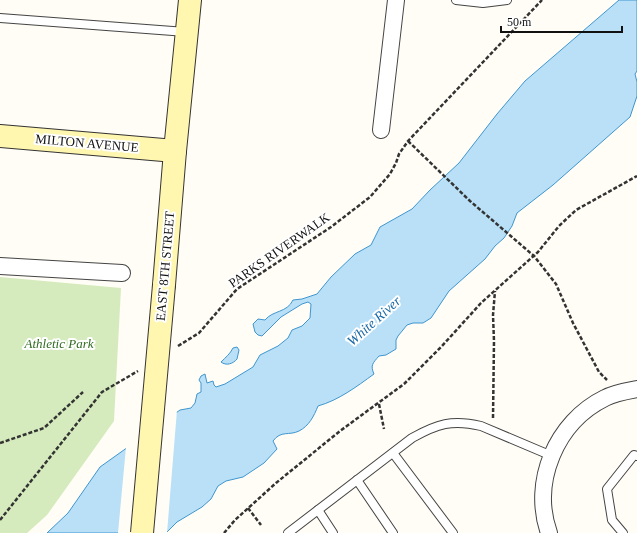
<svg xmlns="http://www.w3.org/2000/svg" width="637" height="533" viewBox="0 0 637 533" font-family="Georgia,serif">
  <style>
    .green { fill: #d5ebbd }
    .water { fill: #b9e0f7; stroke: #3f96cf }
    .pier { fill: #fffdf5 }
    .lines { fill: none; stroke-linecap: round; stroke-linejoin: round }
    .lane-casing { stroke: #444; stroke-width: 10 }
    .street-casing { stroke: #444; stroke-width: 18 }
    .secondary-casing { stroke: #333; stroke-width: 24 }
    .path { stroke: #333; stroke-width: 2.5; stroke-dasharray: 4 2; stroke-linecap: butt }
    .lane { stroke: #fff; stroke-width: 8 }
    .street { stroke: #fff; stroke-width: 16 }
    .secondary { stroke: #fff6b0; stroke-width: 22 }
    .secondary-bridge-casing { stroke: #333; stroke-width: 24; stroke-linecap: butt }
    .secondary-bridge { stroke: #fff6b0; stroke-width: 22 }
    .labels { text-anchor: middle; dominant-baseline: central; stroke-width: 4; stroke-linejoin: round; paint-order: stroke }
    .street-label { font-size: 13px; fill: #111; stroke: #fff }
    .park-label { font-size: 13px; font-style: italic; fill: #2f6b1f; stroke: #fff }
    .water-label { font-size: 14px; font-style: italic; fill: #1768a6; stroke: #fff }
  </style>
  <rect width="100%" height="100%" fill="#fffdf5"/>
  <polygon class="green" points="0,277 121,288 114,421 47,515 27,533 0,533"/>
  <g class="water">
    <path d="M619,0H637V71L635,74L637,82V96L630,117L553,185L517,213L512,226L504,238L495,246L485,259L449,291L431,318L423,323H413L407,325L398,336L396,340V349L386,355L379,356C373,363 370,365 374,374C356,387 339,400 318,406C314,416 309,426 299,431C289,436 281,430 273,441L277,449L264,463L243,477L226,481L218,486L211,499L202,507L177,522L166,533H47L68,513L100,467L180,410L191,408L195,403L197,394L201,392V383L199,380L201,376L205,374L207,383L213,381L214,385L216,387L225,384L253,367L260,355L278,346L288,338L292,330L302,326L310,318L311,304L308,302L302,304L281,317L262,336L258,335L255,332L253,324L258,319L265,320C273,310 287,313 293,300L302,299L317,294L331,277L355,254L371,245L380,227L412,209L430,190L459,163L497,114L525,81Z"/>
    <path d="M237,347L239,350L237,359C233,364 226,366 221,362C226,357 230,354 233,348Z"/>
  </g>
  <polygon class="pier" points="177,410 167,533 118,533 126,447"/>
  <g class="lines">
    <g class="lane-casing">
      <g id="lane">
        <polyline points="456,0 483,3 507,0"/>
        <polyline points="0,18 186,32"/>
        <polyline points="393,453 453,533"/>
        <polyline points="357,480 393,533"/>
        <polyline points="318,510 333,533"/>
        <path d="M288,533L412,438C437,424 452,419 481,426L552,456"/>
        <polyline points="623,533 612,520 607,489 634,455 637,456"/>
      </g>
    </g>
    <g class="street-casing">
      <g id="street">
        <polyline points="381,130 396,0"/>
        <polyline points="0,266 122,273"/>
        <path d="M549,533C531,482 556,422 605,398C614,393 626,391 637,389"/>
      </g>
    </g>
    <g class="secondary-casing">
      <g id="secondary">
        <polyline points="0,136 175,151"/>
        <polyline points="164,285 175,151 190,0"/>
      </g>
    </g>
    <g class="path">
      <polyline points="408,141 470,201 534,256 556,284 573,323 599,372 607,380"/>
      <polyline points="178,346 199,333 237,289 331,227 370,197 390,174 396,163 399,154 408,141 542,0"/>
      <polyline points="379,404 384,429"/>
      <polyline points="493,418 494,341 493,315 495,291"/>
      <polyline points="0,443 44,428 83,392"/>
      <polyline points="248,508 261,525"/>
      <polyline points="0,520 102,392 138,371"/>
      <polyline points="224,533 235,520 276,483 340,431 404,384 442,346 481,303 538,252 559,226 576,210 637,176"/>
    </g>
    <use href="#lane" class="lane"/>
    <use href="#street" class="street"/>
    <use href="#secondary" class="secondary"/>
    <g class="secondary-bridge-casing">
      <polyline id="secondary-bridge" points="142,533 164,285"/>
    </g>
    <use href="#secondary-bridge" class="secondary-bridge"/>
  </g>
  <g class="labels">
    <g class="street-label">
      <text transform="translate(87 143) rotate(5)">MILTON AVENUE</text>
      <text transform="translate(279 250) rotate(-35)">PARKS RIVERWALK</text>
      <text transform="translate(165 266) rotate(-85)">EAST 8TH STREET</text>
    </g>
    <g class="park-label">
      <text x="59" y="343">Athletic Park</text>
    </g>
    <g class="water-label">
      <text transform="translate(374 321) rotate(-42)">White River</text>
    </g>
  </g>
  <path d="M501 26v6h121v-6" fill="none" stroke="#111111" stroke-width="2"/>
  <text x="507" y="26" font-size="12" fill="#111111" stroke="#ffffff" stroke-width="3" paint-order="stroke">50 m</text>
</svg>
